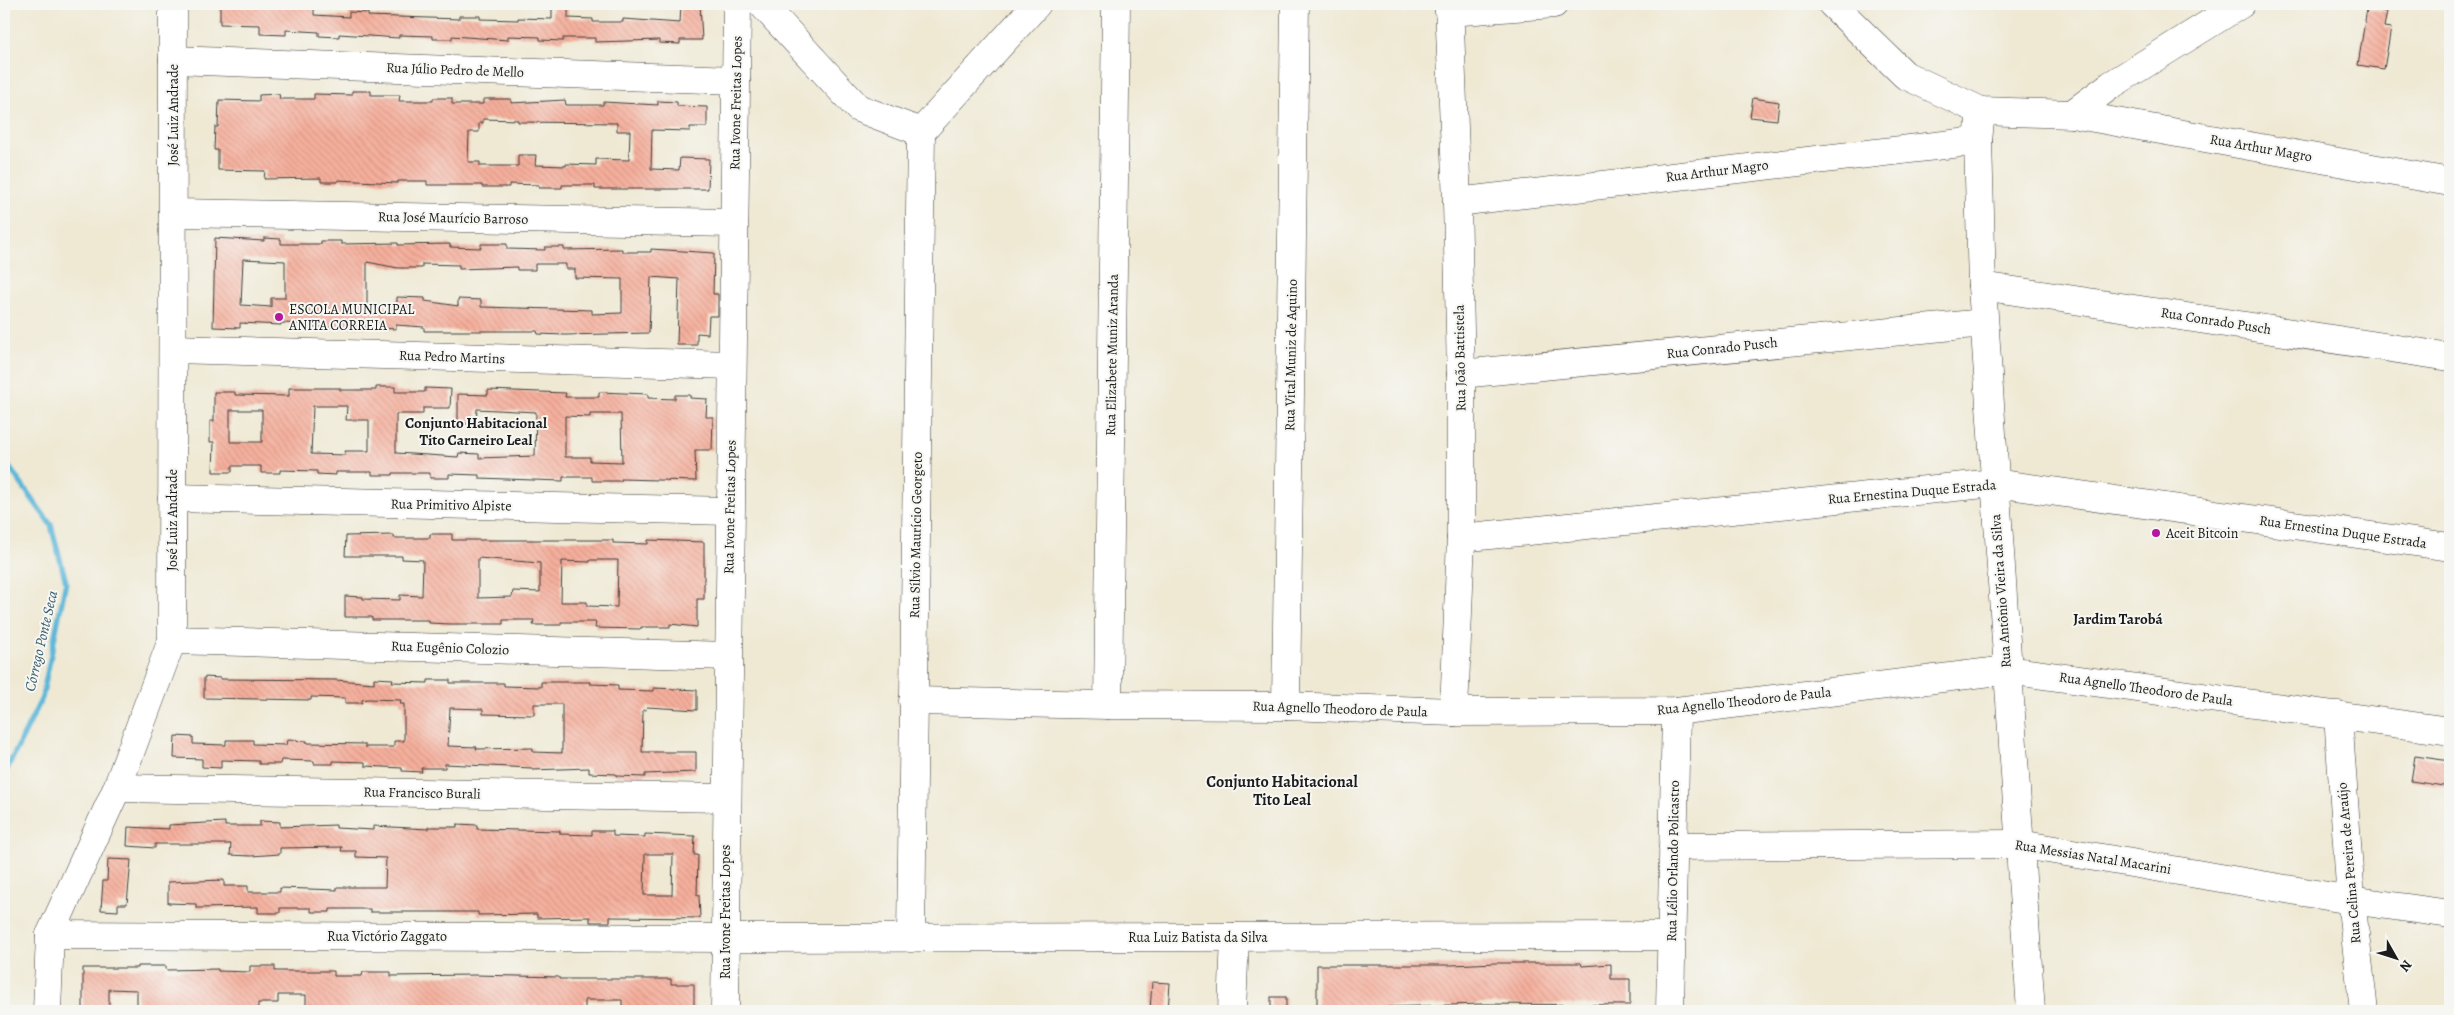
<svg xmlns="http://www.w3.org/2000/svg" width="2454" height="1015" viewBox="0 0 2454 1015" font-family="Alegreya,serif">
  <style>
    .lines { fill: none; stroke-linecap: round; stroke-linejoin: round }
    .stream { stroke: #5bb7d9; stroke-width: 5.5 }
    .building { fill: url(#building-back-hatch); fill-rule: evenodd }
    .minor-casing { stroke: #3c3b38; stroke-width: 29 }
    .minor { stroke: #fff; stroke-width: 28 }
    .poi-dot { fill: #b5179e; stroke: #f6f6f2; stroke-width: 2 }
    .labels { text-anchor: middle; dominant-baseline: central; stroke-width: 4; stroke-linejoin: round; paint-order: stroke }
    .street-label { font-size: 14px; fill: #1c1c1c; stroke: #f6f6f2 }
    .poi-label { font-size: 14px; fill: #1c1c1c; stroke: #f6f6f2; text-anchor: start }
    .neighbourhood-label { font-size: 15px; font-weight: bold; fill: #1c1c1c; stroke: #f6f6f2 }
    .water-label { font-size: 15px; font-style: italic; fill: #355a68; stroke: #f6f6f2 }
    .quarter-label { font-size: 16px; font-weight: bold; fill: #1c1c1c; stroke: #f6f6f2 }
  </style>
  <defs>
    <pattern id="building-back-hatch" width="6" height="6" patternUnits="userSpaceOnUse" patternTransform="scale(1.25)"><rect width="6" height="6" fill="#f6af9c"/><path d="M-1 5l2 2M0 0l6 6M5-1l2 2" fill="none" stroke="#d29686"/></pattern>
  </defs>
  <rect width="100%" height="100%" fill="#f6f6f2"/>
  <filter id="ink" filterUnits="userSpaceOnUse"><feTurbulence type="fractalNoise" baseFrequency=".02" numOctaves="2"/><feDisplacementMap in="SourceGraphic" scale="10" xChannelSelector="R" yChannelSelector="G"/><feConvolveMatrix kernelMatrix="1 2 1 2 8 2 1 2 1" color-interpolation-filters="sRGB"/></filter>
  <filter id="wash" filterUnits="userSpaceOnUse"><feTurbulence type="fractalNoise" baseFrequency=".0096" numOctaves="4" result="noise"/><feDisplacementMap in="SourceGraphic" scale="20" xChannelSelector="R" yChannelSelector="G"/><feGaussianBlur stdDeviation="1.12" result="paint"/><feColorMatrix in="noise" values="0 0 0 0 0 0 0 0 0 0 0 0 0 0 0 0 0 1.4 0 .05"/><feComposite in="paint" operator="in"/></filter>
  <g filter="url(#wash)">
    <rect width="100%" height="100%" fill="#efe9d4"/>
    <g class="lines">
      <polyline class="stream" points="4,460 51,525 66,582 42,698 4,775"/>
    </g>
    <g id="blocks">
      <g class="building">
        <polygon points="220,4 314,5 314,15 349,17 349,12 368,13 368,16 459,19 459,16 480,16 480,19 518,20 518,18 552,19 552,7 568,7 568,18 593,19 593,22 623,22 623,19 680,23 681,4 700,4 702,40 680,40 680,44 659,43 659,40 595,42 595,38 563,38 563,41 540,40 540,37 508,36 508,40 452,36 452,39 433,39 433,36 399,35 399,38 339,34 339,37 319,36 319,32 286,30 286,35 260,34 260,25 220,24"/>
        <polygon points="2367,8 2387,12 2384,27 2391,28 2384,69 2358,65"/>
        <path d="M352,91H371V95H400L399,101H433V98H452V104H483V99H511V103L565,100L566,105H603V102L658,105V101L677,102V106L707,107V127H690V131L652,130L651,169L679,170L680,158L709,159L708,189H595V185H562V188H539V185L509,184V187H482V185H427V181H398L397,183L338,180V182H321V178L264,179L265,171L218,170V150H214L215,127H218L219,100L259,101V95L279,94L280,99H314V94L352,95ZM483,119L518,120V122L617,123V131H630L629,160L596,159V165L566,164V166L535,165L536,155H518V166H480V162H468L469,132H479V123H483Z"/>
        <polygon points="1753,98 1779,102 1777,120 1750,117"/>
        <path d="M215,238L264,241V238L281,239V244H321V241H341V244L398,243V245L450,244V247L481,248V244H507V249L545,250V247H564V250L622,249V252H651V249L714,253L713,294H718V316H709L708,334L697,333V345H677L679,279L651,277L649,333L565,335L538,334L537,331H424V327L396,325V329L375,328L312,327L313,324L281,323V325L240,323V328L213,327ZM243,259L285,261V298H271V307L241,305ZM367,262L398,268H422V264L459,265V269L517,267V270H535V264H566V269H575V278L622,279V313L592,314V310L481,307V300L458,299V306L425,301V298L397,297V306L367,305Z"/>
        <path d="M376,387H395V392H425V388L451,389L450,408H423V414H396V453L458,457L459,453L479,454V458L535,456L536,412L477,409L476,424H458V394L488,395V390L566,393L565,397H599V392L648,394V398L675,399V395H690V398L707,399L706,417H713L712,450H695L696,481L621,479V481H592V477H563V481L533,480L479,478V475L449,474V478H430V473H393V475H372V472H336V475L317,474V471L280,470V473H261V466H232V472H213L214,442H210V421H214V392H235V395L289,396V388H340V390H376ZM313,406H347L346,420H369V451H345V455L311,454ZM230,410H262V442H230ZM590,414H621L622,462L590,461V457H565V416L590,417Z"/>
        <path d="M430,534H452V540H613V543L648,544V540L704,542V599H697V627L670,624V627H641V629L595,628L596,622H561V625H533L534,620H503V624H450L429,623V620H372V617H345V596L363,597V599L400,600V595L422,596L423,560L402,559V556H345L346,536L394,535V538H430ZM478,558L540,563V592L513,591L512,597L478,598ZM590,560H618L617,607L587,606V602H561L562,561L590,562Z"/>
        <path d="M204,677L221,678V679L336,680L374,683V678L393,679L392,682L428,683V680H450V683H504V686L541,687V682H590V684L618,685V690L654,691V688L697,690V710L647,707L646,710H643L642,752H696V772L645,774V777L616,776V774L589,773V768L532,770V768L445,764V768H421L422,772L402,771V768L365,766V762L333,761V764H314V761L281,760L280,764H259V761L221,760V768L202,767V759L174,758L175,736L193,737V744L226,745V740H253V744L286,745L287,740L307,741V743L365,744V747H394V741H404V704H400L401,700L367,699L362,700V703H345V698L311,697V700L204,698ZM534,704H562V753L533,752V748L476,749L477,747L448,746L450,708L483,709V714L534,715Z"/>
        <polygon points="2415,756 2450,761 2450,787 2411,781"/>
        <path d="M260,821L280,822V827L336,825V828L373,830V826L428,829V827H457V824L477,825V829L560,831V834L592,835V831H613V836L645,837V834L695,836L694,855H698L697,895H699L700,918L610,917V922H590V917L537,918V914L478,915V912H370V909H330V912H311V908H280V913H258V907L196,908V904L168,903V882L224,880V886H248V892H280V888L337,890V887H385L386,858L356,857V851H341L342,847L280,848V854L251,856L230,855L231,844H155V848L127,846L128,827L169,829V825L225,822V826H260ZM645,854H673L672,895H644Z"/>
        <polygon points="108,859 131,860 127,904 118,904 118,911 101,910 103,881 107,881"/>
        <polygon points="1496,963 1581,963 1582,966 1611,964 1611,979 1630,979 1630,1005 1481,1004 1387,1007 1387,1011 1317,1011 1317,965 1452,965"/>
        <polygon points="138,966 166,966 166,970 218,969 218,971 250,972 250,966 275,966 275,971 334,971 334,976 362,976 363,972 391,972 391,976 475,975 559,977 559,979 671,979 671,984 694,984 694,1011 622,1011 622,1000 585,1000 585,1011 537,1009 537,1006 502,1006 501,1011 306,1011 306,995 278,995 278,1003 258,1003 258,1011 137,1011 137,990 109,989 109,1011 83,1011 83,968 138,968"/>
        <polygon points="1152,982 1170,983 1168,1011 1150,1011"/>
        <rect x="1271" y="997" width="15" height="14"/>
      </g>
    </g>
  </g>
  <g filter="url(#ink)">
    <use href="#blocks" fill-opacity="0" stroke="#3c3b38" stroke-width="1"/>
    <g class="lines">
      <g class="minor-casing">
        <g id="minor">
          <polyline points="762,4 858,108 921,132"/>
          <polyline points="1449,4 1457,202 1461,374 1461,538 1454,712"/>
          <polyline points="1832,4 1905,75 1981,111 2072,114 2450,182"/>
          <polyline points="1449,12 1554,4"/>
          <polyline points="173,60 736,80"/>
          <polyline points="1981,111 1978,141 1982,286 2031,1011"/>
          <polyline points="2072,114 2111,85 2241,4"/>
          <polyline points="921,132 1037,4"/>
          <polyline points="1457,202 1978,141"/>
          <polyline points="173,213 734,223"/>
          <polyline points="1982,286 2450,357"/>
          <polyline points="173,349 732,365"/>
          <polyline points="1461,374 1984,323"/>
          <polyline points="172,498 730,511"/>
          <polyline points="1461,538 1994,483 2450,547"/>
          <polyline points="172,640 728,656"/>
          <polyline points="913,701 1108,705 1286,706 1454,712 1676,711 2007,670 2450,731"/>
          <polyline points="1108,705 1116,4"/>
          <polyline points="1286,706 1295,4"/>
          <polyline points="2338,715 2351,900 2364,1011"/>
          <polyline points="117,788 726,798"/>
          <polyline points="1673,846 2019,844 2351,900 2450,914"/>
          <polyline points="50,935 725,938 1671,936"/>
          <polyline points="911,938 921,132"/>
          <polyline points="47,1011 50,935 117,788 172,640 173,4"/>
          <polyline points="725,1011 737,4"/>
          <polyline points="1232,1011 1235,937"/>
          <polyline points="1670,1011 1676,711"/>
        </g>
      </g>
      <use href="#minor" class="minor"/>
    </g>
  </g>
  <g class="poi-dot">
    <circle cx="279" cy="317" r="5"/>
    <circle cx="2156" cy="533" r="5"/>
  </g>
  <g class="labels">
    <g class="street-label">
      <text transform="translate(455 70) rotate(2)">Rua Júlio Pedro de Mello</text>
      <text transform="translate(736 103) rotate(-89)">Rua Ivone Freitas Lopes</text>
      <text transform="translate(173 115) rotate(-90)">José Luiz Andrade</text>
      <text transform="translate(2261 148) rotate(10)">Rua Arthur Magro</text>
      <text transform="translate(1717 171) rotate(-7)">Rua Arthur Magro</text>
      <text transform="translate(453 218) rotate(1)">Rua José Maurício Barroso</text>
      <text transform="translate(2216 321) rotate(9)">Rua Conrado Pusch</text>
      <text transform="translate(1722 348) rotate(-6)">Rua Conrado Pusch</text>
      <text transform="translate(1112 355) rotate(-89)">Rua Elizabete Muniz Aranda</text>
      <text transform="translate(1291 355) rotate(-89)">Rua Vital Muniz de Aquino</text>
      <text transform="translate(452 357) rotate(2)">Rua Pedro Martins</text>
      <text transform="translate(1460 358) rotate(-91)">Rua João Battistela</text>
      <text transform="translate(1912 492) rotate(-5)">Rua Ernestina Duque Estrada</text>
      <text transform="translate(451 505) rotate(1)">Rua Primitivo Alpiste</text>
      <text transform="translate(730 507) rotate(-89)">Rua Ivone Freitas Lopes</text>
      <text transform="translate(172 520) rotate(-90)">José Luiz Andrade</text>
      <text transform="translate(2343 532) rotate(8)">Rua Ernestina Duque Estrada</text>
      <text transform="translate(916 535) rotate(-89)">Rua Sílvio Maurício Georgeto</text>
      <text transform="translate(2001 591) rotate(-94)">Rua Antônio Vieira da Silva</text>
      <text transform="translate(450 648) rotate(2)">Rua Eugênio Colozio</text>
      <text transform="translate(2146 689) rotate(8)">Rua Agnello Theodoro de Paula</text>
      <text transform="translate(1744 701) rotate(-6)">Rua Agnello Theodoro de Paula</text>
      <text transform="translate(1340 709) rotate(2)">Rua Agnello Theodoro de Paula</text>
      <text transform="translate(422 793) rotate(1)">Rua Francisco Burali</text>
      <text transform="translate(2093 857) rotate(9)">Rua Messias Natal Macarini</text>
      <text transform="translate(1673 861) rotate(-89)">Rua Lélio Orlando Policastro</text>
      <text transform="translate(2349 863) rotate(-95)">Rua Celina Pereira de Araújo</text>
      <text transform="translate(725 912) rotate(-90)">Rua Ivone Freitas Lopes</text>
      <text x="387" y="936">Rua Victório Zaggato</text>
      <text x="1198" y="937">Rua Luiz Batista da Silva</text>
    </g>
    <g class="poi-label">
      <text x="289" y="309">ESCOLA MUNICIPAL<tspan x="289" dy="16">ANITA CORREIA</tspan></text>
      <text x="2166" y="533">Aceit Bitcoin</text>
    </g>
    <g class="neighbourhood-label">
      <text x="476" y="423">Conjunto Habitacional<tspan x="476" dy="17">Tito Carneiro Leal</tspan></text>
      <text x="2118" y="619">Jardim Tarobá</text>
    </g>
    <g class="water-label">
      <text transform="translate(41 641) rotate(-77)">Córrego Ponte Seca</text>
    </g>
    <g class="quarter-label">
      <text x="1282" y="782">Conjunto Habitacional<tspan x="1282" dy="18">Tito Leal</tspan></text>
    </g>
  </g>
  <rect width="2454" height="1015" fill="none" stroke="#f6f6f2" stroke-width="20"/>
  <g transform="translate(2396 958) rotate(129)" stroke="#f6f6f2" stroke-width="4" paint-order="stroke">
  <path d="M0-4L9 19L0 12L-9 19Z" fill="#1c1c1c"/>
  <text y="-8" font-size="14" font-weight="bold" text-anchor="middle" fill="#1c1c1c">N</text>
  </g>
</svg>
